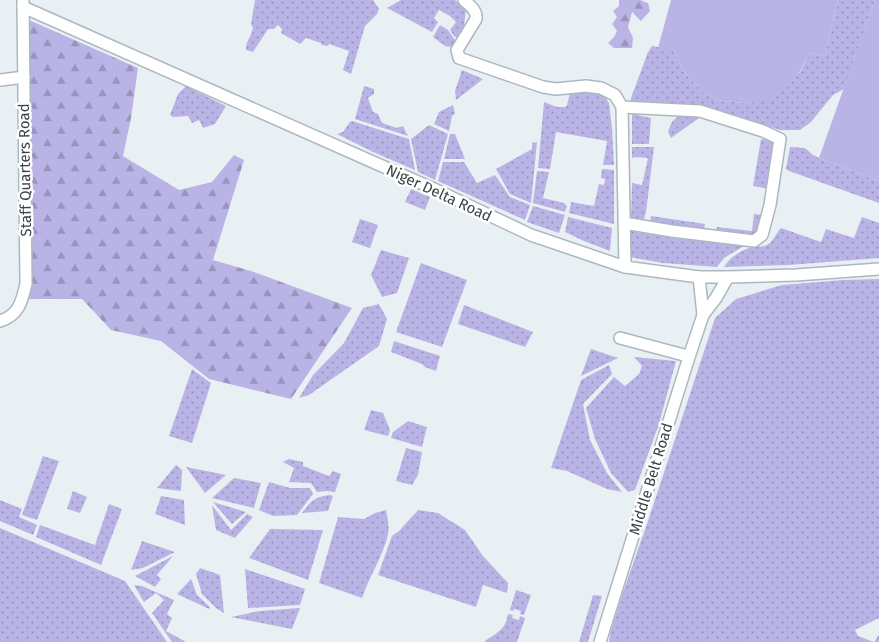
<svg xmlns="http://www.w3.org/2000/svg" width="879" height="642" viewBox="0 0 879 642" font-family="'Fira Sans',sans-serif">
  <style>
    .grass { fill: url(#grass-dots) }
    .forest { fill: url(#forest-firs) }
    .garden { fill: #bab4e6 }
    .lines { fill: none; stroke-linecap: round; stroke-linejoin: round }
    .street-casing { stroke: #acb8bf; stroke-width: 14 }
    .street { stroke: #fff; stroke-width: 11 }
    .labels { text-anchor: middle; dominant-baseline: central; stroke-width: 5; stroke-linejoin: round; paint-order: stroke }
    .street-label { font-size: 15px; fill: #384247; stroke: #fff }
  </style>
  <defs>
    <pattern id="grass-dots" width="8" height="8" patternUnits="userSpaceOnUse" patternTransform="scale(1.25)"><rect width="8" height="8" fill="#bab4e6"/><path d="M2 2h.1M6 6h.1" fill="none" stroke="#9894bc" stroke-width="1.8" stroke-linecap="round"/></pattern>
    <pattern id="forest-firs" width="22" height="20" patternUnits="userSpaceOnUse" patternTransform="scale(1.25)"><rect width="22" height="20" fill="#bab4e6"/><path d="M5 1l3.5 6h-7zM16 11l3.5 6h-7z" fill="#9894bc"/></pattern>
  </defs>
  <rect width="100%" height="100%" fill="#e9f0f4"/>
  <g class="grass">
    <path d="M255,0H373L379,9L377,14L365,26L351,74L343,70L349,51L329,44L328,46L322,45L321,43L306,38L300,44L281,33L282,29L278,25L274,29H268L253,52L246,50C246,39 251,38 253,28L251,24Z"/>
    <polygon points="401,0 455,0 466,8 464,27 459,39 454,36 450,30 456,22 450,16 439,10 434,18 438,22 432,32 387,8"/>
    <polygon points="838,0 875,0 844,89 833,95 811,122 800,130 780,130 713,109 631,104 631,98 648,52 652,46 674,50 682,69 702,92 721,101 751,103 800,72 810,53 825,56"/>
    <polygon points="440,25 448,30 457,43 452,47 445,46 433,37"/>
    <polygon points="462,70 483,79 456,100 455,91"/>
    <polygon points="186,86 226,106 215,124 203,128 199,120 192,123 188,116 173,117 170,115 178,94"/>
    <polygon points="364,86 374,89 374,94 368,98 373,112 378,114 382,123 397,128 403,126 408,136 355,119"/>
    <polygon points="571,89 596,91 606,98 609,103 612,128 614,165 603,165 607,141 556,132 550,169 538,168 544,102 557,107 565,107 567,105"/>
    <polygon points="453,105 455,114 452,116 449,131 434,124 439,112"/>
    <polygon points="632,114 651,118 649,144 632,144"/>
    <path d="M686,115L699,118L671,138L668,132C672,121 673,117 686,115Z"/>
    <polygon points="352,121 409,139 415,170 373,152 337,134 343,132 350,122"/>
    <polygon points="429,125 448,134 435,180 418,172 411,139"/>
    <polygon points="450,134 455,134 465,159 444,159"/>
    <polygon points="761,139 776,141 769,189 753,186"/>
    <polygon points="537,142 531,203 510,194 496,169 532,149 532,143"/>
    <polygon points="632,147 654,147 646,212 644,219 631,218 632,183 642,185 648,158 636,157 632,158"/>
    <polygon points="790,147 805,148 813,155 819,158 879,181 879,203 789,171 786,169"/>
    <polygon points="443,162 464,162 477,183 495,175 510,197 530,205 525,220 438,181"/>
    <polygon points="602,169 614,170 614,224 569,213 571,202 594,206 599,184 604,185 605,179 601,178"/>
    <polygon points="537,171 549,172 543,198 564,203 567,206 565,212 533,203"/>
    <polygon points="411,189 430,197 425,210 405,202"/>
    <polygon points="533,206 565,215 559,233 527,222"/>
    <polygon points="754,214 762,215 757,236 716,233 717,227 752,231"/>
    <polygon points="651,216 705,224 704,230 650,222"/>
    <polygon points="568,217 612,228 610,251 584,241 565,232"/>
    <path d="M862,217L879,223V258L789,265L724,267C730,257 741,250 753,247C757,246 762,247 765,246C773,243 776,233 781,228L821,242L826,229L854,238Z"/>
    <polygon points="360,219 378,225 370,248 352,242"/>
    <polygon points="631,231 672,238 744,246 724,258 717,267 663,263 629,257"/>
    <polygon points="381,250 409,258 397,293 382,297 371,275"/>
    <polygon points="421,263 467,280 442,347 396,332"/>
    <polygon points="879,279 879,618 855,630 858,636 874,642 879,635 879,642 609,642 610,634 621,598 648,521 715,318 736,299 782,285 843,280"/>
    <polygon points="379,304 387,319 379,346 309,395 299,398 313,375 344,343 363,308"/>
    <polygon points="464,305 533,332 525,347 458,324"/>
    <polygon points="394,341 440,356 436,371 425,367 422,364 391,352"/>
    <polygon points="591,349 618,358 581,376"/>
    <polygon points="634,357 676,361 659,424 635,490 628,492 611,473 595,439 586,408 614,377 625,386 639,374 642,366"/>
    <polygon points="609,365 612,374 583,404 590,440 607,473 622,492 607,489 567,471 551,468 581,380"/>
    <polygon points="192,369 211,383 192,443 169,436"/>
    <polygon points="371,410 383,413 390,430 388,436 364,430"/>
    <polygon points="408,421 427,427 422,447 391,438 393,432"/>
    <polygon points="406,448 422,452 418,475 412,485 396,481"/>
    <polygon points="43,456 59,461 37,520 22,515"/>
    <polygon points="289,459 303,462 303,466 329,476 333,471 341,474 335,492 326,491 317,492 311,483 289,482 294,468 283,462"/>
    <polygon points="176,465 182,470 181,491 157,488"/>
    <polygon points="186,467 226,475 205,493"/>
    <polygon points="234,478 261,483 254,508 212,498"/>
    <polygon points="269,482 290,488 310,488 313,494 297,515 273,516 259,510"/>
    <polygon points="73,491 87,497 80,513 67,509"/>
    <path d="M330,495L333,496L328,511L302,513C311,501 314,497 330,495Z"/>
    <polygon points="161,496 184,500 185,525 155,514"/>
    <polygon points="0,500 22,509 19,517 37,525 33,535 0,521"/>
    <polygon points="213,502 246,512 232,524"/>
    <polygon points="109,504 122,509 101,565 36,537 40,525 95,545"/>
    <polygon points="212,505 231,530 247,514 253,517 235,538 216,530"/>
    <path d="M386,510C387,517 390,527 388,534C384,554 369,577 362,598L319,583L338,517L364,519L375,513Z"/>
    <polygon points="418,510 438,513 465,530 483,556 508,583 507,593 483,585 476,607 378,575 392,536 399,531"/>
    <polygon points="0,528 125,581 167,642 0,642"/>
    <polygon points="270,529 323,530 308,580 249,558"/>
    <polygon points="142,541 175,552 143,568 131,570"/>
    <polygon points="173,556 157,575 161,579 155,587 135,576"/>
    <polygon points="200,568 220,575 224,613 216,608 202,594 196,574"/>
    <polygon points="245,569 305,589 300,605 248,608"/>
    <polygon points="191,579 197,595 210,607 209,609 177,594"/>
    <polygon points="134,585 142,586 174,600 167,614 172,618 166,631 186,642 172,642 152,613 164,600 156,593 144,602"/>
    <polygon points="516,590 531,595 524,615 520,614 521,611 514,609 513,611 510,610"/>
    <polygon points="593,595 602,596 588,642 579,642"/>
    <polygon points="300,608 292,629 231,617 259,611"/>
    <path d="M508,614L513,615L512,618L519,620L520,616L525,618L517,642H484C489,637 494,636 498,632C504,628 507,621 508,614Z"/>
  </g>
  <g class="forest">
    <polygon points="619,0 640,0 648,3 650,11 641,21 632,12 628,27 633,38 632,48 614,48 608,43 614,37 617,31 612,24 617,17 613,11 619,6"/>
    <polygon points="29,20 138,68 131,118 123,156 179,190 212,182 234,155 244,160 213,260 251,271 352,308 291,399 209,379 161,341 111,330 82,299 29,299"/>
  </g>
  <g class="garden">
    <polygon points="671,0 838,0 825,56 810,53 800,71 787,87 775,97 751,103 721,101 702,92 682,69 674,50 658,48"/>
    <polygon points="875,0 879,0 879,181 819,158"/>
  </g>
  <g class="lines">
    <g class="street-casing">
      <g id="street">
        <path d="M464,0C470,6 477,10 476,19L457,50L459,58L543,87L556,89L586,86L601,88L615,95L622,107L625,267"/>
        <polyline points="23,7 434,189 531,235 625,267 699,277 728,277 796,275 879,269"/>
        <polyline points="1,80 24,77"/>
        <polyline points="622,107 700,111 763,131 780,139 770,205 762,235 754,241 672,231 624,223"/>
        <polyline points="699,277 703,315"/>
        <path d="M0,321C19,315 22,301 26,284L23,2"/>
        <polyline points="620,338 684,355 689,357"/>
        <polyline points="600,642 689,357 703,315 716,298 728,277"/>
      </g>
    </g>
    <use href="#street" class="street"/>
  </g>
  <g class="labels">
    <g class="street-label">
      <text transform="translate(25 170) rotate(-91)">Staff Quarters Road</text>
      <text transform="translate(439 193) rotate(25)">Niger Delta Road</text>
      <text transform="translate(651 479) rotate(-73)">Middle Belt Road</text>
    </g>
  </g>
</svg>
